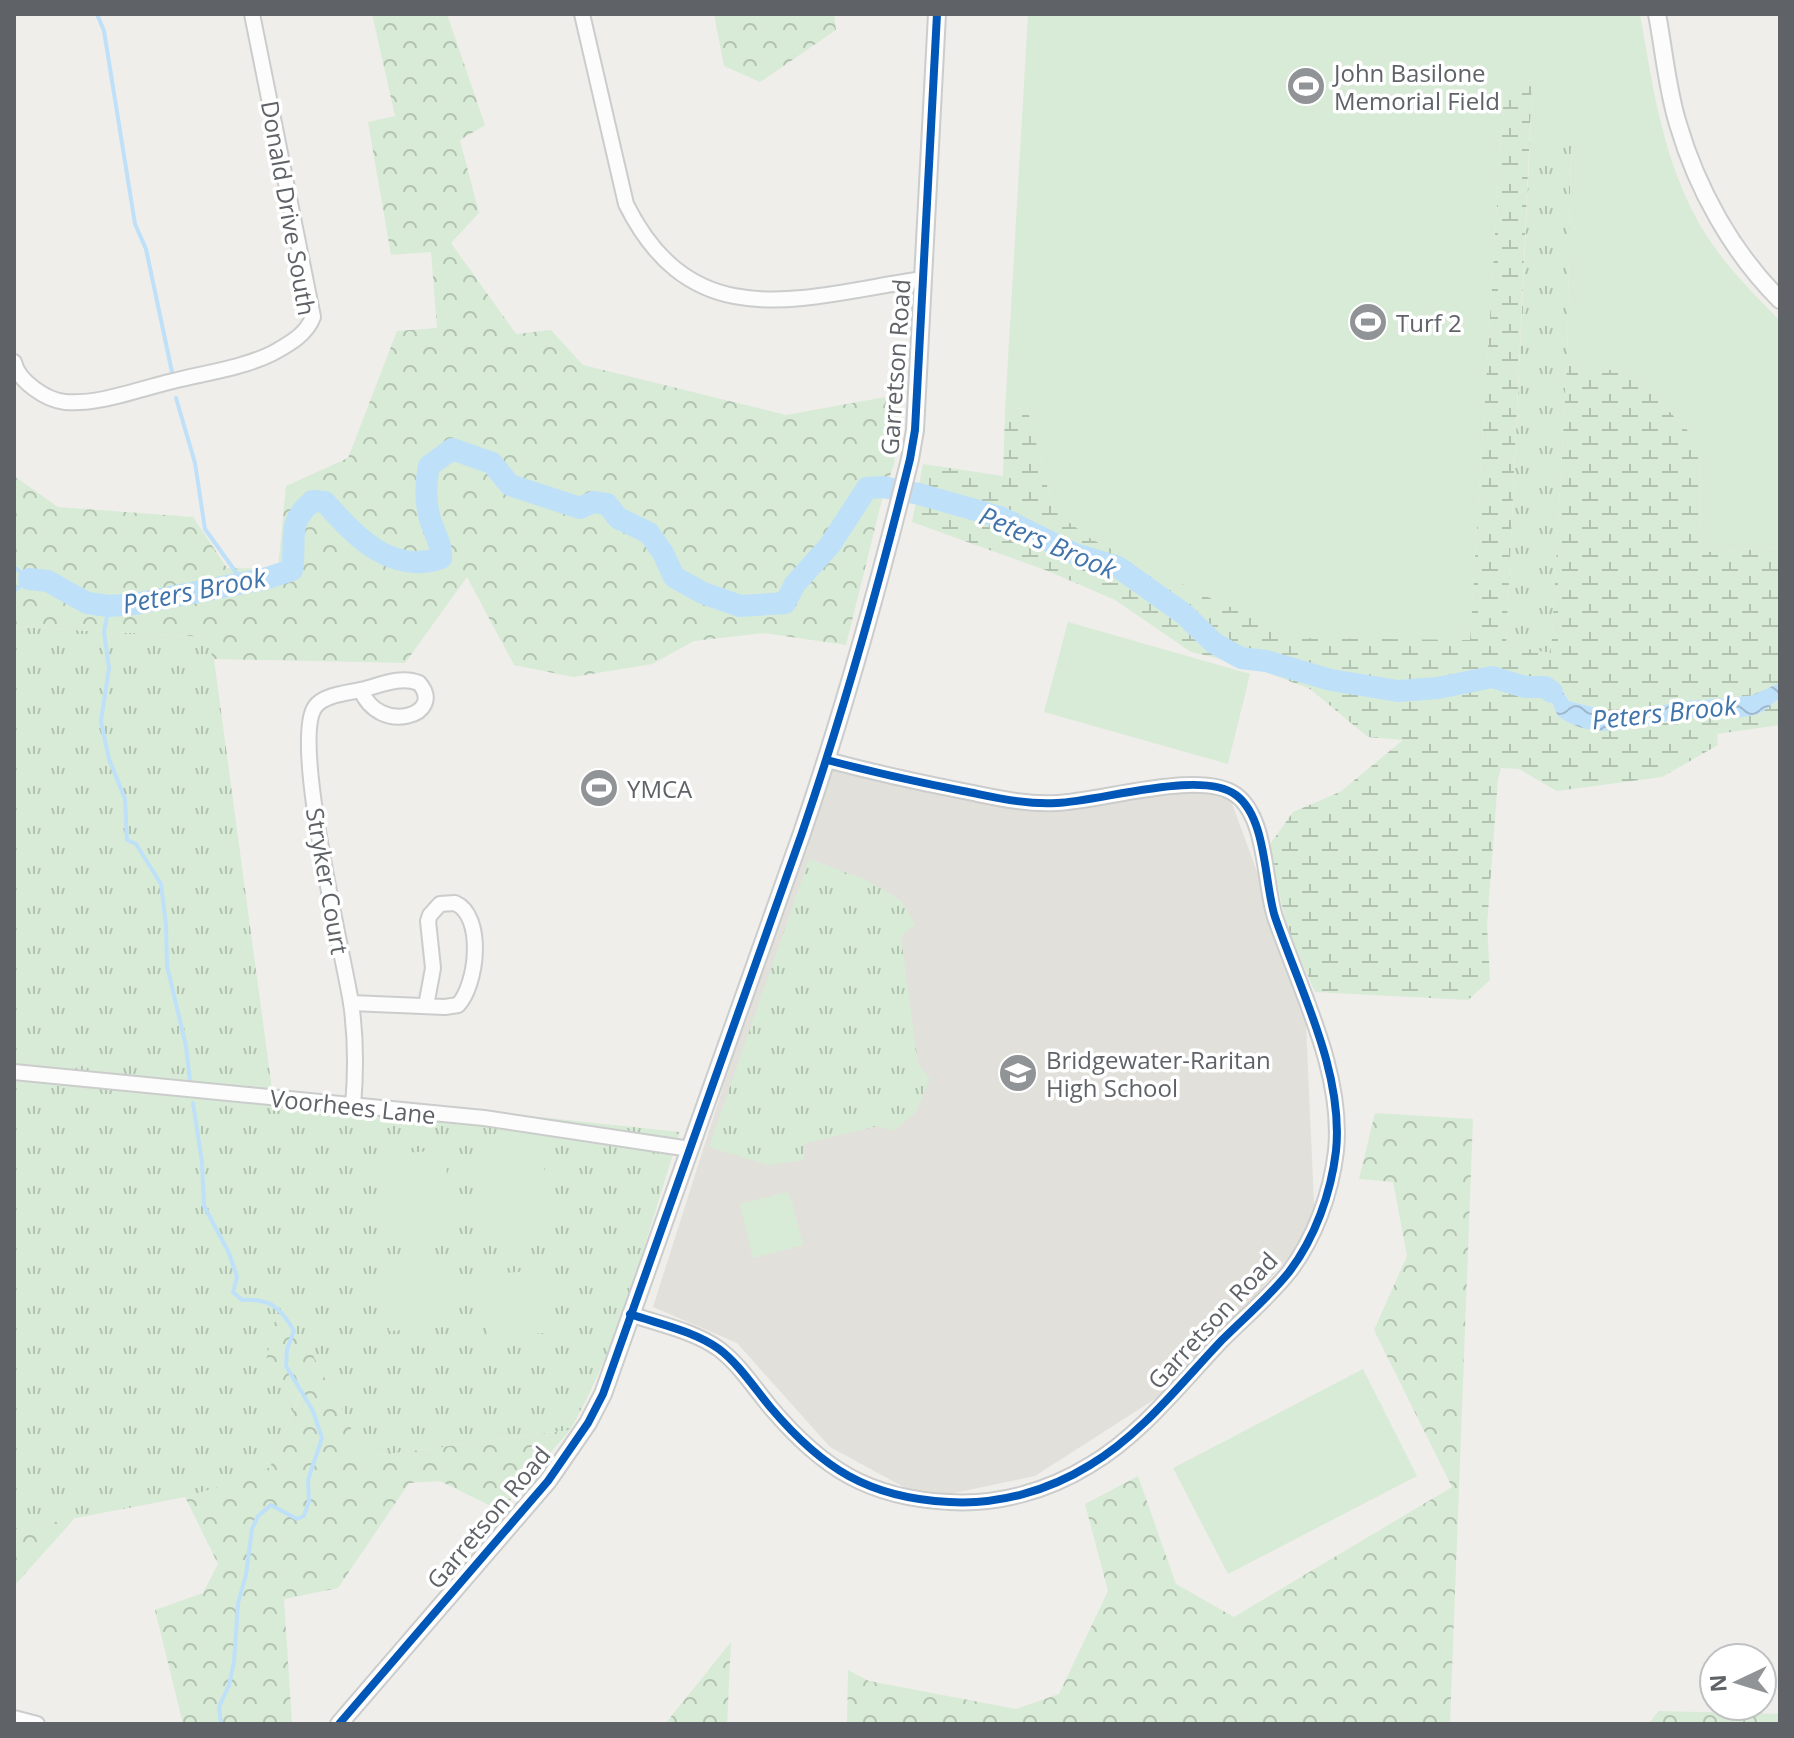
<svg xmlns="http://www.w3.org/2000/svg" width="1794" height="1738" viewBox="0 0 1794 1738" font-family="'Open Sans',sans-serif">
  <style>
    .education { fill: #e2e0da }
    .grass { fill: url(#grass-tufts) }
    .forest { fill: url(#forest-crowns) }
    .wetland { fill: url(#wetland-marsh) }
    .park { fill: #d8ebd6 }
    .water { fill: url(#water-waves) }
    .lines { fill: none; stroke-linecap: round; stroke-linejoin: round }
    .stream { stroke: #bfe0f9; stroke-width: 4 }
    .river { stroke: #bfe0f9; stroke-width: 22 }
    .minor-casing { stroke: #cbcccc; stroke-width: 18 }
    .tertiary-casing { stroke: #cbcccc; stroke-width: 20 }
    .minor { stroke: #fdfcfc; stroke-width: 14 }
    .tertiary { stroke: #fdfcfc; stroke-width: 16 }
    .cycleway-casing { stroke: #fff; stroke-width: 13 }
    .cycleway { stroke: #0057b8; stroke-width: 8 }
    .labels { text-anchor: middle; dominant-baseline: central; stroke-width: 7; stroke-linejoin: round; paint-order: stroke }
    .poi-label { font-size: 24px; fill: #5f6368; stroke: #fff; text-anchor: start }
    .street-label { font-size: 24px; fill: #5f6368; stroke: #fff }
    .water-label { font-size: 26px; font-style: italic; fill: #4174aa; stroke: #fff }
  </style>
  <defs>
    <pattern id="grass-tufts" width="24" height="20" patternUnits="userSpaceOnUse" patternTransform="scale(2)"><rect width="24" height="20" fill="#d8ebd6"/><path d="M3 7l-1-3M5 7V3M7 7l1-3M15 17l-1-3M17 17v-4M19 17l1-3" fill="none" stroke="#b2c2b1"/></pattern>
    <pattern id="forest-crowns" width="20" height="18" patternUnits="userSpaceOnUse" patternTransform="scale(2)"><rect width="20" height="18" fill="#d8ebd6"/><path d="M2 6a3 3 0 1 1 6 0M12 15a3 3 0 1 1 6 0" fill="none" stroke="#b2c2b1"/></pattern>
    <pattern id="wetland-marsh" width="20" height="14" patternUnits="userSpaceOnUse" patternTransform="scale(2)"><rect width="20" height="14" fill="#d8ebd6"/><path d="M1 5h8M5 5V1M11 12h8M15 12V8" fill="none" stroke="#b2c2b1"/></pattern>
    <pattern id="water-waves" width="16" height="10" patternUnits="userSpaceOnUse" patternTransform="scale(2)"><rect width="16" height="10" fill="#bfe0f9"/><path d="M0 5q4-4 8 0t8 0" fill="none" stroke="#9eb9cd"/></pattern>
  </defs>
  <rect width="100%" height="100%" fill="#efeeea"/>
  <polygon class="education" points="827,760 1060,803 1227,790 1305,1002 1315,1226 1183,1381 1035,1476 926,1499 830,1447 737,1343 653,1307"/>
  <g class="grass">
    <polygon points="1530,139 1571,142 1567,364 1551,654 1506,645"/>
    <path d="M14,627L211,637L272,1089L680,1132C649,1227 620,1345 570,1430L366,1457L307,1344L300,1393L268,1473L185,1497L14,1530Z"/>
    <polygon points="809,859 869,881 901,901 915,924 901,937 918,1063 930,1079 915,1113 893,1131 878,1126 803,1144 804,1160 768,1165 709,1147"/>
  </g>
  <g class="forest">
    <polygon points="372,14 447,14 485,125 460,140 479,213 451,243 516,334 551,330 583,365 786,415 902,394 894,464 882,500 846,645 764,633 694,641 652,664 573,677 514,665 467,577 405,663 212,659 210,637 14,627 14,476 58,507 193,517 227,568 278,569 286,486 348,458 397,331 437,328 431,252 391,255 368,122 395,116"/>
    <polygon points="714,14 834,14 836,30 760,82 724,66"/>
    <polygon points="1375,1113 1473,1119 1450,1724 847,1724 848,1670 869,1681 1016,1709 1059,1694 1108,1591 1085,1504 1138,1476 1176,1584 1234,1617 1452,1487 1374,1330 1407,1256 1393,1182 1359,1179"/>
    <polygon points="275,1321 307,1344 366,1457 570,1430 501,1511 440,1481 409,1483 338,1588 284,1599 292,1724 183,1724 155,1610 203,1593 218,1564 185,1497 268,1472 300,1394 265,1365"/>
    <polygon points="75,1518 14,1586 14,1530"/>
    <polygon points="731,1642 727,1724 665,1724"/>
    <polygon points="1658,1711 1780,1714 1780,1724 1649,1724"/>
  </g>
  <polygon class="wetland" points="1532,86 1506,645 1551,653 1567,364 1632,373 1700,443 1701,552 1780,548 1780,683 1750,696 1675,702 1627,716 1569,701 1564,692 1536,682 1526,687 1549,695 1556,714 1616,730 1636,729 1685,718 1760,713 1780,699 1780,725 1717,734 1718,745 1662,777 1557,791 1519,769 1501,768 1498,779 1487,925 1490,980 1468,1000 1315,992 1289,934 1268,847 1293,812 1340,792 1403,740 1368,737 1310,689 1250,666 1191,652 1115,600 1048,571 912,522 923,464 1003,476 1005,411 1027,407 1054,511 1470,639 1504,87"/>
  <g class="park">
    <path d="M1028,14H1640C1652,82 1661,148 1692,210C1712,252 1748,288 1780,321V548L1701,552L1700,443L1632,373L1567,364L1571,143L1530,139L1532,86L1504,88L1470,640L1300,638L1210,598L1091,539L1054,511L1027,407L1005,411Z"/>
    <polygon points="1068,622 1250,674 1228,764 1044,712"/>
    <polygon points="542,1143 549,1241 479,1245 473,1148"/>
    <polygon points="445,1150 452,1240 383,1245 376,1155"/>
    <polygon points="787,1192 792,1202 803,1245 753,1258 740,1204"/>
    <polygon points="454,1262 459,1326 389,1331 384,1268"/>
    <polygon points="550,1269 555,1332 487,1338 482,1275"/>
    <polygon points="1363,1369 1417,1476 1228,1574 1173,1468"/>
  </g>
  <path class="water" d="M1535,682C1552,683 1561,686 1569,701L1627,716L1675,702L1750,696L1780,683V699C1773,702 1767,710 1760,713C1741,721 1707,715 1685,718C1646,723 1602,743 1564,720C1554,715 1554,705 1549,695L1525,687Z"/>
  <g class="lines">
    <g class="stream">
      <polyline points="97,14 104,31 135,224 146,249 172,372"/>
      <polyline points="176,398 195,463 205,529 243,582"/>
      <polyline points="14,567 29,579 14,591"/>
      <polyline points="109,606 104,632 109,668 101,721 109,759 125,799 127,840 136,844 161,884 166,925 167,966 186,1046 190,1081"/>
      <path d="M193,1103L202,1162L204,1206L229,1253L237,1277L233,1292L242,1300C270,1298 280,1307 294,1331L287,1349L286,1366L313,1411L322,1438L308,1480L309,1501L304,1516L297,1519L271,1505L258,1516L252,1529L246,1575L238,1603L234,1662L229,1685L219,1707L221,1724"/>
    </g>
    <path class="river" d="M29,579L48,581L87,603L109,606L135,604L264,579L292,570C297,540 285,523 313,501L325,502C355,537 392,575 441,558C442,543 434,533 430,519C425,501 425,485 429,466L452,449L492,463L510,485L580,508L593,502L607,504L618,518L649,533L663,553L674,577L703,593L740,606L785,603L795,584L830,545L867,488L883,487L919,494L1000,517L1075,554L1118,567L1184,614L1214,643L1241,658L1266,661L1331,680L1398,691L1438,688L1492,677L1525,687H1545L1552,692"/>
    <g class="minor-casing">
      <g id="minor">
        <path d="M582,14L626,204C693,339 803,297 922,279"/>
        <path d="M14,362C18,381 46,400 65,402C99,405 139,389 173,381C205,373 243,368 273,353C289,344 306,335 313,317L252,14"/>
        <path d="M351,1003L445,1007L458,1005C477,985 485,916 455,903L440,904L430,915L428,921L433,968L426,1006"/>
        <polyline points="14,1072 484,1118 690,1149"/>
        <path d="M353,1106C356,1071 356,1037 351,1003C343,952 291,741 315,707C324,694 350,693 365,689C383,684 401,676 419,683C447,715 379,736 361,690"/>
        <path d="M630,1314C659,1324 694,1331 719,1349C739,1364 755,1389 771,1408C822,1468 868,1498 949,1502C998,1505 1048,1491 1090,1465C1141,1435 1181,1383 1222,1340C1244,1318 1270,1296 1289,1272C1315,1238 1331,1193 1336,1151C1344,1073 1300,990 1275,917C1264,883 1267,818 1236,795C1202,769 1102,801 1057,803C1025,805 994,797 963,791C917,782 872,772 827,760"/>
        <polyline points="14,1718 37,1724"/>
      </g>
    </g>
    <g class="tertiary-casing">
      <g id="tertiary">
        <path d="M1657,14C1664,50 1667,89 1678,124C1697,189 1732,252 1780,300"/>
        <path d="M339,1724L548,1481L588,1423L603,1394L802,833C844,710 879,585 910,459L915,430L937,14"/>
      </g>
    </g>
    <use href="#minor" class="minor"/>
    <use href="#tertiary" class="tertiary"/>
    <g class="cycleway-casing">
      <g id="cycleway">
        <path d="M630,1314C659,1324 694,1331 719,1349C739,1364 755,1389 771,1408C822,1468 868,1498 949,1502C998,1505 1048,1491 1090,1465C1141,1435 1181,1383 1222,1340C1244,1318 1270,1296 1289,1272C1315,1238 1331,1193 1336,1151C1344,1073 1300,990 1275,917C1264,883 1267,818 1236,795C1202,769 1102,801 1057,803C1025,805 994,797 963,791C917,782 872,772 827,760"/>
        <path d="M339,1724L548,1481L588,1423L603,1394L802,833C844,710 879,585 910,459L915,430L937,14"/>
      </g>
    </g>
    <use href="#cycleway" class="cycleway"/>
  </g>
  <defs>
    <g id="stadium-disc" transform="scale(2)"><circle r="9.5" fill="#919496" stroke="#fff"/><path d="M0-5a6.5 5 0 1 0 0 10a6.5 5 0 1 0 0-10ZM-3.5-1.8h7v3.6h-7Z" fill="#fff"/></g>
    <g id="school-disc" transform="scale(2)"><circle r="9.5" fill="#919496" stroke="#fff"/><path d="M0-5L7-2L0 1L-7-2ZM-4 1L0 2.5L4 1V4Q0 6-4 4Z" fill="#fff"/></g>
  </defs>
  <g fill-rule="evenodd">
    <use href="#stadium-disc" x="1306" y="86"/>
    <use href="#stadium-disc" x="1368" y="322"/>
    <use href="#stadium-disc" x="599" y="788"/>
    <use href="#school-disc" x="1018" y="1073"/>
  </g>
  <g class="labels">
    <g class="poi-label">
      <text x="1334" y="72">John Basilone<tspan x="1334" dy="28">Memorial Field</tspan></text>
      <text x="1396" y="322">Turf 2</text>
      <text x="627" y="788">YMCA</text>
      <text x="1046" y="1059">Bridgewater-Raritan<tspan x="1046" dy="28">High School</tspan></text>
    </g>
    <g class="street-label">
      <text transform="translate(289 208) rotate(80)">Donald Drive South</text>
      <text transform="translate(895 367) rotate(-86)">Garretson Road</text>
      <text transform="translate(328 881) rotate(80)">Stryker Court</text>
      <text transform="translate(353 1106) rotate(6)">Voorhees Lane</text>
      <text transform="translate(1212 1320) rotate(-47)">Garretson Road</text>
      <text transform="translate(488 1517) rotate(-50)">Garretson Road</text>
    </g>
    <g class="water-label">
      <text transform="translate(1048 542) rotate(23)">Peters Brook</text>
      <text transform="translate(194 590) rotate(-11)">Peters Brook</text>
      <text transform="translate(1664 712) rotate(-6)">Peters Brook</text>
    </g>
  </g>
  <rect width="1794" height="1738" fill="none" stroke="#5f6368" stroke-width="32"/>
  <g transform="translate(1738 1682) rotate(266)"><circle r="38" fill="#ffffff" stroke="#bfc1c3" stroke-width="2"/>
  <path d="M0-6L14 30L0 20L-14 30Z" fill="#919496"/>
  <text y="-12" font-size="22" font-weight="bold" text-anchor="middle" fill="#5f6368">N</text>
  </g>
</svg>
